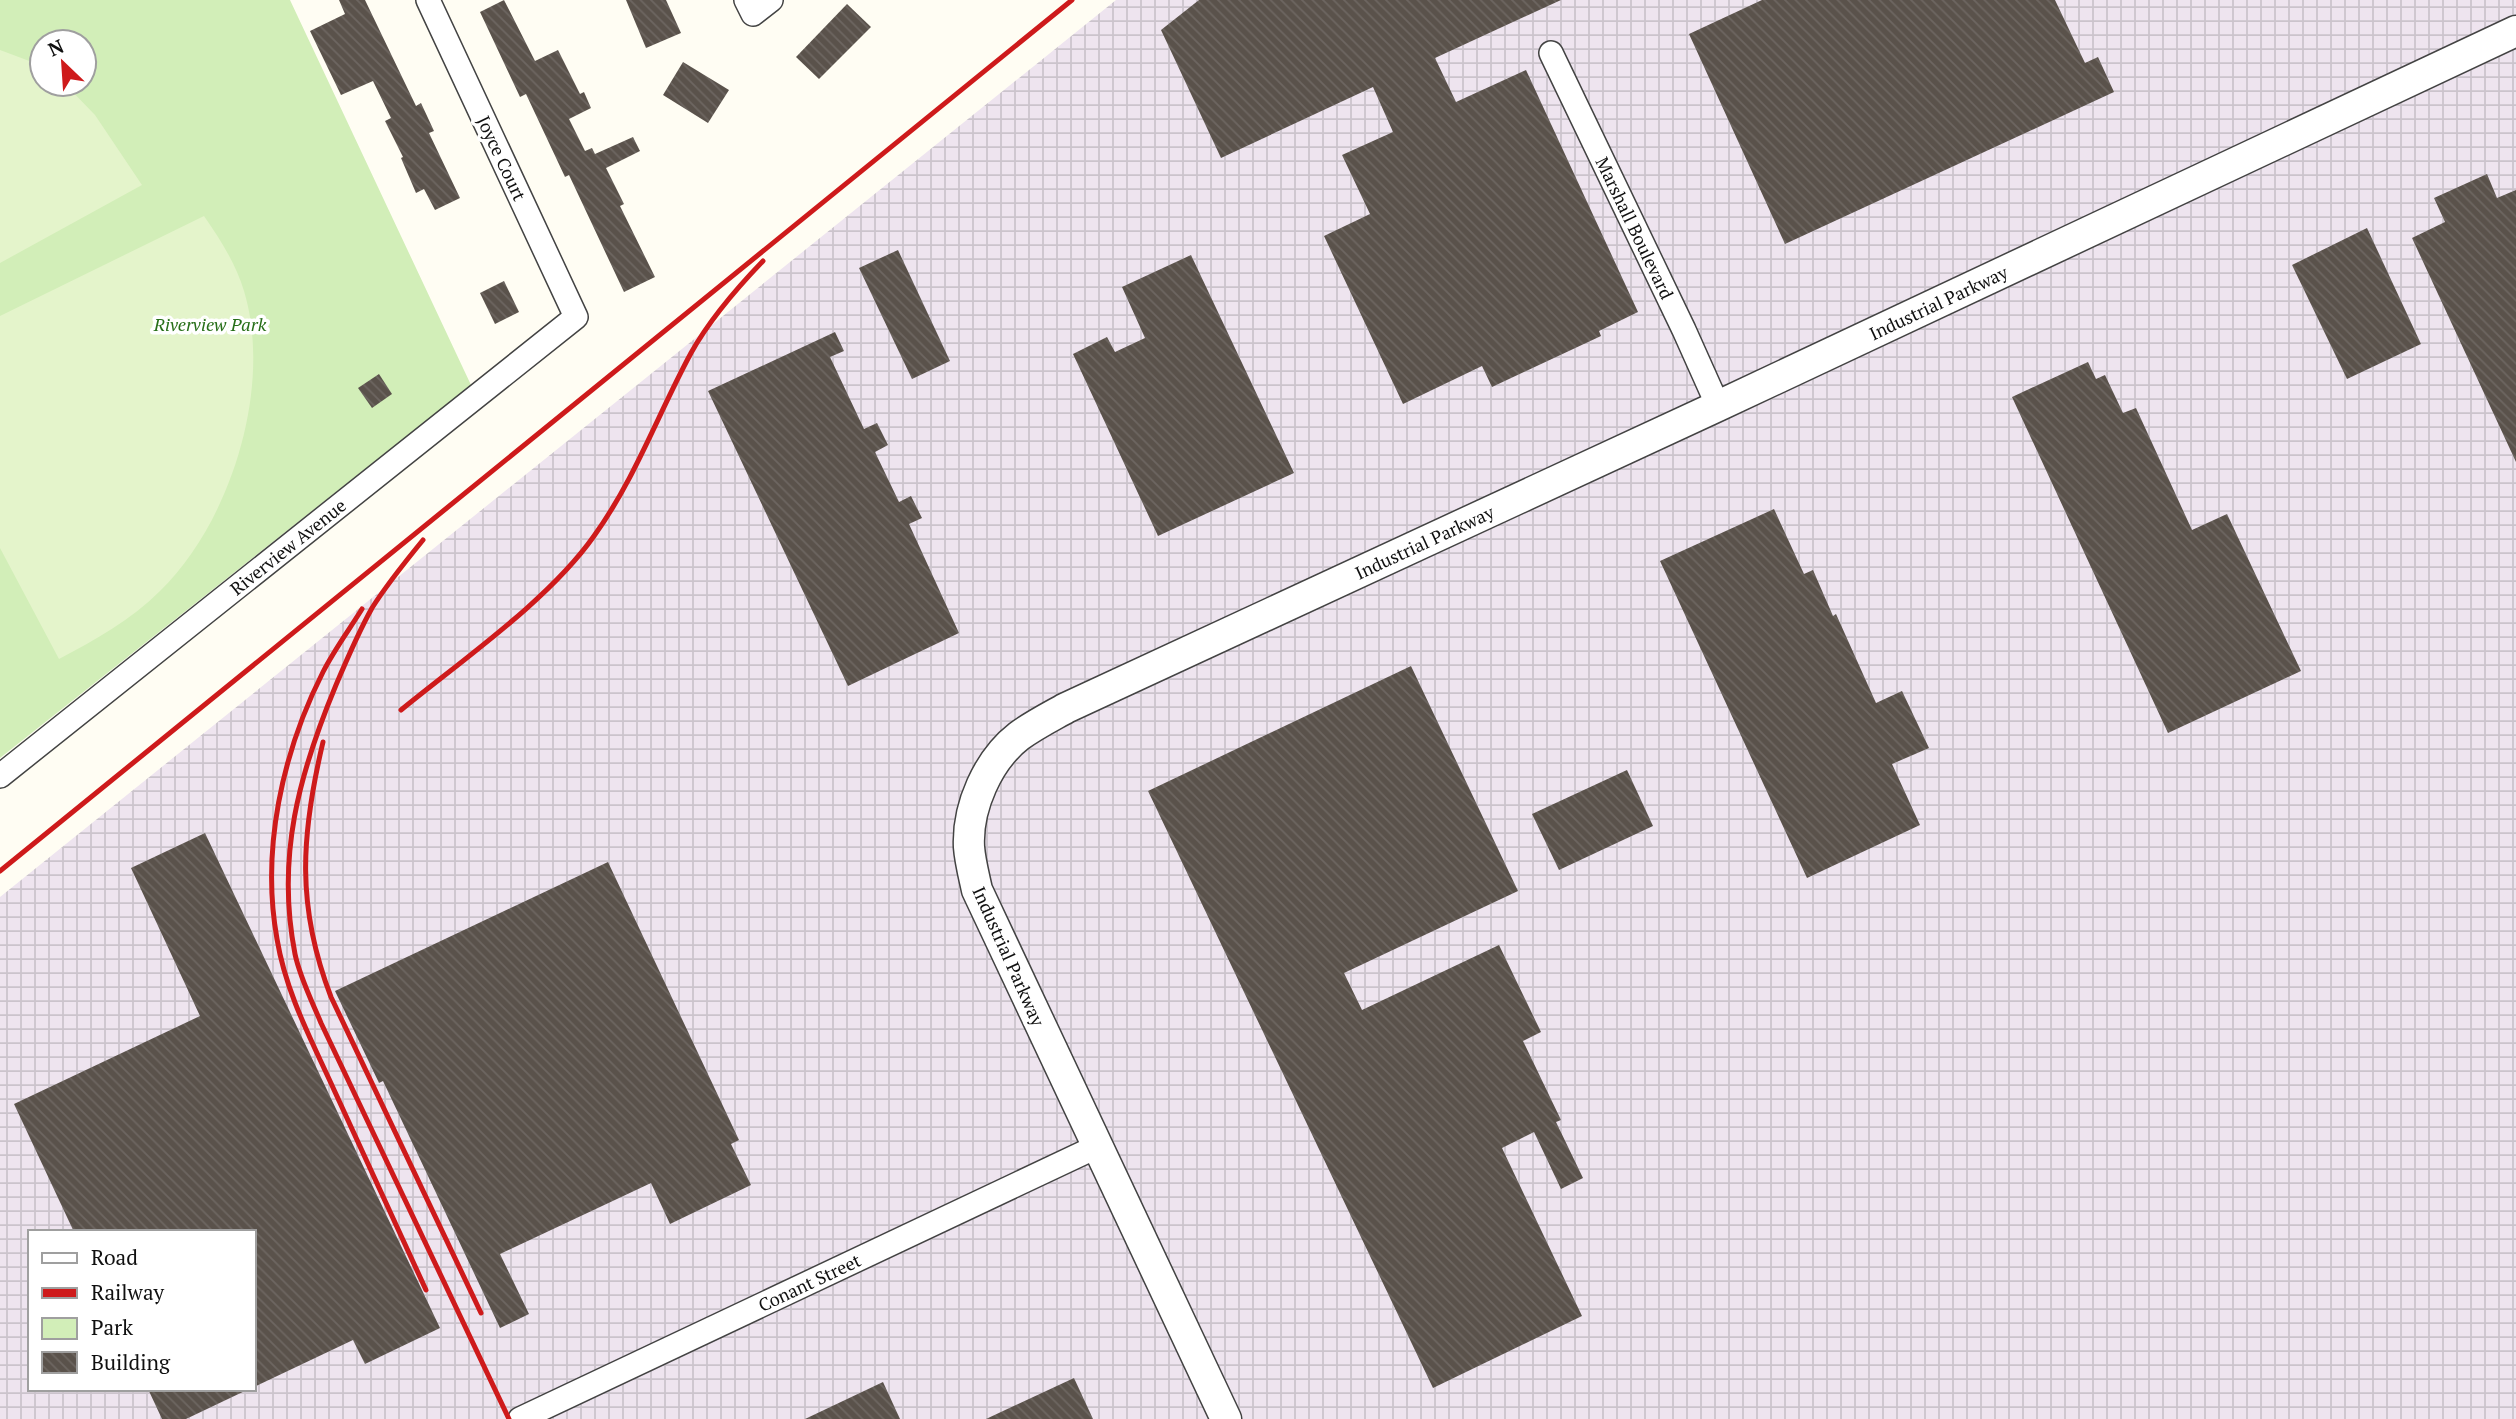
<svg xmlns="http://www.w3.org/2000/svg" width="2516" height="1419" viewBox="0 0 2516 1419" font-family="'PT Serif',serif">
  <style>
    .industrial { fill: url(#industrial-grid); fill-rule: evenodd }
    .park { fill: #d2eeb8; fill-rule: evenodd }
    .pitch { fill: #e4f4cb }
    .building { fill: url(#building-back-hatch) }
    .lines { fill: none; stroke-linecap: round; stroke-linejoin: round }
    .minor-casing { stroke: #434343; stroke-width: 26 }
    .tertiary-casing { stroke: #434343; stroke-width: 33 }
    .minor { stroke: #fff; stroke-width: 23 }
    .tertiary { stroke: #fff; stroke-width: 30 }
    .rail { stroke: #ce1a1b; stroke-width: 5 }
    .labels { text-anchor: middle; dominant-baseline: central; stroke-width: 7; stroke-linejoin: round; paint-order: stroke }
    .street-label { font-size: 18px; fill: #101010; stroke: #fff }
    .park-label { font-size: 18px; font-style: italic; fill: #276f19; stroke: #fff }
  </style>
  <defs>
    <pattern id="industrial-grid" width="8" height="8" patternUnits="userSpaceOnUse" patternTransform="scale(1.75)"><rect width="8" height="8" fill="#eee4ef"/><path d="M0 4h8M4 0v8" fill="none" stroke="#cbc3cc"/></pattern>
    <pattern id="building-back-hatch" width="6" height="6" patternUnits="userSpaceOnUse" patternTransform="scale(1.75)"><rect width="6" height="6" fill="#5a524b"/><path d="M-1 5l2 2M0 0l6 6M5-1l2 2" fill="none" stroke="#6d6661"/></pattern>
  </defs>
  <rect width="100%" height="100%" fill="#fffdf3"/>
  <path class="industrial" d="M1116,0H2516V1419H0V897ZM30,1232H254V1389H30Z"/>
  <path class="park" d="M0,0H290L471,385L0,758ZM42,42H84V84H42Z"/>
  <g class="pitch">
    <polygon points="0,50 32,62 42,69 42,84 63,84 68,87 95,115 142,185 0,263"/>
    <path d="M204,216C220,239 236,264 244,291C273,387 231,522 160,591C131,620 95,640 59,659L0,548V316Z"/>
  </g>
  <g class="building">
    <polygon points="339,0 365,0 416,106 421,103 434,131 429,133 460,198 435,210 424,189 416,193 401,158 403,157 385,121 391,118 373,81 341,95 310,31 345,14"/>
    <polygon points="504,0 535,61 558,50 580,94 584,92 591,108 569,119 585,151 592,148 595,154 633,137 640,151 606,168 624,204 620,206 655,277 624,292 569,175 565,177 526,94 520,97 480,12"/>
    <polygon points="626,0 666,0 681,33 646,48"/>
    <polygon points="1199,0 1561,0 1435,58 1456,102 1526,70 1638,312 1599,331 1601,336 1492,387 1482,366 1403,404 1324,236 1370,214 1342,155 1393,132 1373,87 1221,158 1161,30"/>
    <polygon points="1762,0 2055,0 2085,63 2098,57 2114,92 1785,244 1689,34"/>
    <polygon points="847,4 871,27 819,79 796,57"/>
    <polygon points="683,62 729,90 708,123 663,95"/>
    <polygon points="2487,174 2497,198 2516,190 2516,462 2412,238 2445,222 2434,198"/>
    <polygon points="2367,228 2421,344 2347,379 2292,265"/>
    <polygon points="898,250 950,361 912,379 859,268"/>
    <polygon points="1191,255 1294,473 1158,536 1073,354 1107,337 1115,352 1145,338 1122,287"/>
    <polygon points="504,281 519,312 495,324 480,293"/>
    <polygon points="835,332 844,351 830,357 864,429 877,423 888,445 875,452 899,502 911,496 922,518 909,524 959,633 848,686 708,391"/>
    <polygon points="2088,362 2096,379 2105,375 2123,413 2136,408 2192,530 2227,514 2301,671 2168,733 2012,397"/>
    <polygon points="379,374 392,394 372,408 358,388"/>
    <polygon points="1774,509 1804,574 1813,570 1833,616 1836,614 1876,703 1902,691 1929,748 1892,764 1920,825 1807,878 1660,561"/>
    <polygon points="1411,666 1518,891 1344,973 1362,1010 1499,945 1541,1032 1523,1041 1561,1120 1556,1122 1583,1178 1561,1189 1534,1132 1502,1148 1582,1316 1433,1388 1148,791"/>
    <polygon points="1627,770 1653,826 1559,870 1532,814"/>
    <polygon points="205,833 440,1328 365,1364 353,1340 254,1387 254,1232 74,1232 14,1104 200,1016 131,868"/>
    <polygon points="608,862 739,1140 731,1144 751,1185 670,1224 651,1183 500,1254 529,1314 500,1328 383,1081 379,1083 335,991"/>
    <polygon points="1074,1378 1093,1419 986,1419"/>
    <polygon points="883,1382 900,1419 805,1419"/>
    <polygon points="148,1389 249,1389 186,1419 162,1419"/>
  </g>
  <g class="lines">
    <g class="minor-casing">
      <g id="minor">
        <polyline points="746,0 753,14 771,0"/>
        <path id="s1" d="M1551,53L1684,330L1718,406"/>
        <path id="s2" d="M0,776L576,317L428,0"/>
        <path id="s3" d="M520,1419L1098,1146"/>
      </g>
    </g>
    <g class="tertiary-casing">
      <g id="tertiary">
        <path id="s4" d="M1226,1419L977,890C974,876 970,861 969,847C967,807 988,760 1019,736C1034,725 1050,717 1066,708L1718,406L2516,31"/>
      </g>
    </g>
    <use href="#minor" class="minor"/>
    <use href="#tertiary" class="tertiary"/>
    <g class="rail">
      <path d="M423,540C405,562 387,584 372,608C358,633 347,659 336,685C299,774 276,857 295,954C300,978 312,1001 321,1023L509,1419"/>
      <path d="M362,609C349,630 334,650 323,672C282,753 261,850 277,939C286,994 313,1043 335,1092C366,1158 396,1224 426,1290"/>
      <path d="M401,710C462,660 549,600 594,536C635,479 658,414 691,353C710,319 736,289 763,261"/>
      <path d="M323,742C301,835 296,906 331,997L481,1313"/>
      <polyline points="0,871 1072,0"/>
    </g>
  </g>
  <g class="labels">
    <g class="street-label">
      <text transform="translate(502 158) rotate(65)">Joyce Court</text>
      <text stroke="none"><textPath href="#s1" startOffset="194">Marshall Boulevard</textPath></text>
      <text stroke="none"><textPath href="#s4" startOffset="1771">Industrial Parkway</textPath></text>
      <text stroke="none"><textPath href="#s4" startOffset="1204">Industrial Parkway</textPath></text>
      <text stroke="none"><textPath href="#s2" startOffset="368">Riverview Avenue</textPath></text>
      <text transform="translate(1009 956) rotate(66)">Industrial Parkway</text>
      <text stroke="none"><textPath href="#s3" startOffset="320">Conant Street</textPath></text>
    </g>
    <g class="park-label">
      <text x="210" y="324">Riverview Park</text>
    </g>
  </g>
  <rect x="28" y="1230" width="228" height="161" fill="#ffffff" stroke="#9f9f9f" stroke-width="2"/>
  <rect x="42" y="1253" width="35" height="10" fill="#ffffff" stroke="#9f9f9f" stroke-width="2"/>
  <text x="91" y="1265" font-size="21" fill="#101010">Road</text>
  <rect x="42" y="1288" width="35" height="10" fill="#ce1a1b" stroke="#9f9f9f" stroke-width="2"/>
  <text x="91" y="1300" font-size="21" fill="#101010">Railway</text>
  <rect x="42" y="1318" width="35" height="21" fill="#d2eeb8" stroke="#9f9f9f" stroke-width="2"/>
  <text x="91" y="1335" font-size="21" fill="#101010">Park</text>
  <rect x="42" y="1352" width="35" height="21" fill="url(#building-back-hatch)" stroke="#9f9f9f" stroke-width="2"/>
  <text x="91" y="1370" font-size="21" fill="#101010">Building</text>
  <g transform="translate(63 63) rotate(335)"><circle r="33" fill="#ffffff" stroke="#9f9f9f" stroke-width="2"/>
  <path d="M0-5L12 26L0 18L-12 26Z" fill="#ce1a1b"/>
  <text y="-10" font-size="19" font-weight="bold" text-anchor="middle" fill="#101010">N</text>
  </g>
</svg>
